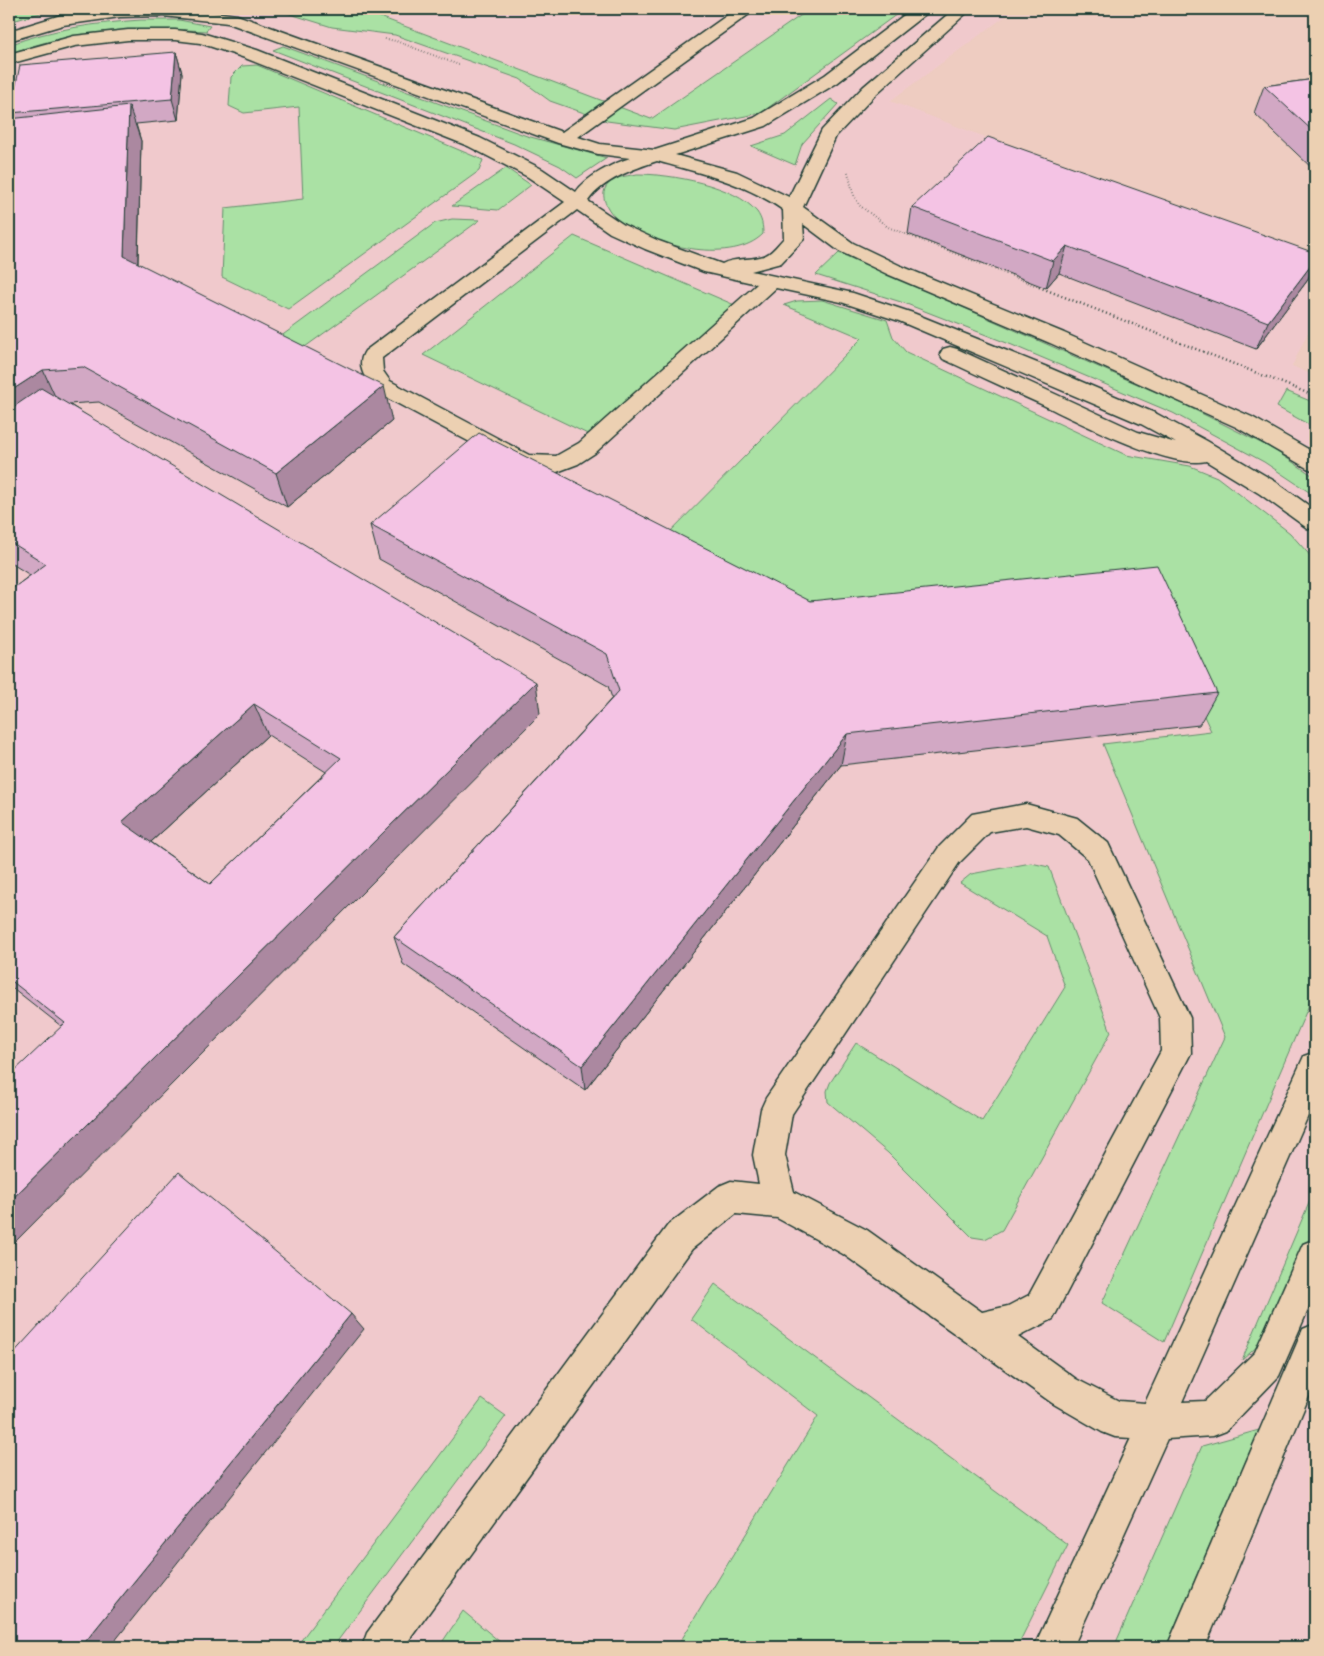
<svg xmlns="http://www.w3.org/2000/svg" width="1324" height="1656" viewBox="0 0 1324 1656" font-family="Pangolin,sans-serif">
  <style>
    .built { fill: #f0c9cc }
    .green { fill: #aae1a4; stroke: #648f6c }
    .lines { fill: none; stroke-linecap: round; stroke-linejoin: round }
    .minor-casing { stroke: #1f3d34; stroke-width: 3 }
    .path-far2 { stroke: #1f3d34; stroke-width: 2; stroke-dasharray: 0.5 2.5; stroke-linecap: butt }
    .path-far1 { stroke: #1f3d34; stroke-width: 2.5; stroke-dasharray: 1 3; stroke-linecap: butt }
    .path { stroke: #1f3d34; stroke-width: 4; stroke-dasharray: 2 5; stroke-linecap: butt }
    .minor { fill: #ecd0b2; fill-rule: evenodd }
    .wall { fill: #d2a8c4; stroke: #1f3d34; fill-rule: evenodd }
    .shaded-wall { fill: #ab88a0; stroke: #1f3d34 }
    .building { fill: #f4c3e4; stroke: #1f3d34; fill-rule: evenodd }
  </style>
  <rect width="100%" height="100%" fill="#eeccc1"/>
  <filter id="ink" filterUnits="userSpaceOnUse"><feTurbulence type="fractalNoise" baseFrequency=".02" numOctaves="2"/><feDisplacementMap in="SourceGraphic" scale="10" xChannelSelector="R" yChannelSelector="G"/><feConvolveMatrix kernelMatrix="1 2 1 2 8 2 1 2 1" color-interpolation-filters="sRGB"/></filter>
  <g filter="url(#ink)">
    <polygon class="built" points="9,9 1015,9 890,101 1315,262 1315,317 1292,366 1315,376 1315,1647 9,1647"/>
    <g class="green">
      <polygon points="9,9 55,9 9,22"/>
      <polygon points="274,9 359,9 651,119 810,9 904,9 761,113 674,130 607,121 550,101 520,79 395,35 332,27"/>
      <path d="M141,20H179L210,26L206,31C140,27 71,30 9,54V45C51,29 96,23 141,20Z"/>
      <polygon points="283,46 527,136 607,158 577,178 560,166 514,144 273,50"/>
      <polygon points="257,65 483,160 479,171 288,309 222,277 225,208 303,199 299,107 244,113 229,106 231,77 242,66"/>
      <polygon points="831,99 838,104 802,144 795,165 751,146 785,135"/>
      <polygon points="506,168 531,185 498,210 452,206"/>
      <path d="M637,174C671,174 735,185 757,212C762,219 763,226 763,234C733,264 660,247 627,227C613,219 592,194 612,181C619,176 629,176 637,174Z"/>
      <polygon points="452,219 480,220 287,360 280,337 435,223"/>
      <polygon points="574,236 737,306 596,438 423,355"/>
      <polygon points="839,253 1183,404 1273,449 1315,477 1315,496 1264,462 1173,413 1012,345 904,303 816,275"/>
      <polygon points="822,300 887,320 893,337 906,352 1126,455 1190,466 1217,477 1290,533 1315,561 1315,991 1164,1342 1102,1303 1225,1037 1103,744 1211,731 1146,592 806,628 653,549 862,338 784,305 797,301"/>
      <polygon points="1286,391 1315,403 1315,428 1277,407"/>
      <polygon points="1031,863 1049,867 1111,1032 1002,1230 985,1239 972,1237 888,1153 828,1102 827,1091 830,1083 856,1043 982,1121 1065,987 1047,936 960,883 971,874"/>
      <polygon points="1315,1189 1315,1230 1268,1337 1242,1360"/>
      <polygon points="715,1284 1068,1545 1017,1647 677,1647 818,1416 691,1319"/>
      <polygon points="482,1399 506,1416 333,1647 296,1647"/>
      <polygon points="1259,1430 1166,1647 1114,1647 1202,1446"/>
      <polygon points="463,1611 506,1647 439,1647"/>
    </g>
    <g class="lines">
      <g class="minor-casing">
        <g id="minor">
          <path d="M108,9H188L237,15L562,132L736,9H754L752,12L578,137L600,144L655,150L754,118L825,75L912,9H930L928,12L837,83L766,126L675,155L737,172L789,197L822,130L863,87L954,9H971L875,95L836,136L803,207L853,243L901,266L1064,333L1252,417L1315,453V471L1307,468L1236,427L1050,343L887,274L839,251L803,224L804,239L781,263L751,271L853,293L913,313L1047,367L1157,414L1207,441L1276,482L1315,510V530L1307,528L1260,494L1206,461C1171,470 1077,421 1043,405C1009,390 976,374 943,359L940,354L943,349L950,347L957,349L1138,432L1176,443L1141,424L899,321L841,302L776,288L595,453L578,464L557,472H542L515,466L374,391C366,379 355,366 365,351L565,202L528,177L468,146L245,58L200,43L175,40H128L75,46L9,64V54L74,36L128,30H175L202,33L257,50L480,138L542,169L576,192C587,176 612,164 630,158L598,154L558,143L228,23L163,16L120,17L63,25L9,41V31L61,15ZM657,161C700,173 746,183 783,210L784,238C779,243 773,252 766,255C753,261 734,257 722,264L659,241L624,225L588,201C603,180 633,169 657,161ZM577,210L610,233L645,249L704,272L757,284L579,443L556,456L529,455L390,381L383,371L382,358Z"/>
          <path d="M1026,804L1077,818L1108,843L1190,1018L1191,1053L1053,1319L1018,1337L1076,1379L1119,1401L1145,1403L1304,1056L1315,1052V1100L1182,1402L1205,1401L1255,1352L1303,1244L1315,1239V1294L1279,1376L1226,1431L1213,1436L1167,1439L1073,1647H1034L1131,1438L1115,1437L1102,1432L1052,1403L843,1254L777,1218L736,1214L692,1249L404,1647H362L367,1633L668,1225L719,1186L731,1181L759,1184L753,1155L761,1109L766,1098L939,847L972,814ZM1026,826L1059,835L1088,859L1160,1018L1161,1051L1029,1295L1008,1306L982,1312L867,1230L794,1192L785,1155L792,1114L959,863L990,832Z"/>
          <polygon points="1315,1324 1315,1382 1205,1647 1167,1647 1303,1329"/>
        </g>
      </g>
      <g class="path-far2">
        <polyline points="385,39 396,41 459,65"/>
        <polyline points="848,172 853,193 859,205 888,227 1042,288"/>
      </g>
      <polyline class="path-far1" points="1039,287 1315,396"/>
      <polyline class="path" points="1313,1647 1315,1641"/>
      <use href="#minor" class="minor"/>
    </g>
    <g class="wall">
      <path d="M176,52L182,73L178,120L136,124L141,141L138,264L392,421L287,507L99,402L69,404L540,714L61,1026L9,985V592L30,575L9,562V119L12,118L10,113ZM268,735L326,772L210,884L151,842Z"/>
      <polygon points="1315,79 1315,171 1254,113 1264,86"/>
      <polygon points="912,207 1315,260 1315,263 1307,281 1256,349 1059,273 1046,288 908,234"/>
      <polygon points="370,525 810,601 1217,693 1199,725 841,765 585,1090 403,964 394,937 612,698 608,686 379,559"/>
    </g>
    <g class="shaded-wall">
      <polygon points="176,52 182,73 178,120 172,99"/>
      <polygon points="129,106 141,141 137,292 124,256"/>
      <polygon points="1067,246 1059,273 1046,288 1053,261"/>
      <polygon points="1315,260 1315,263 1307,281 1256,349 1268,322"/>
      <polygon points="43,370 59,405 9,438 9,392"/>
      <polygon points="384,386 392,421 287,507 276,473"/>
      <polygon points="536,682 540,714 9,1248 9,1202"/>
      <polygon points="254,704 268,735 141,851 122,822"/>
      <polygon points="847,734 841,765 585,1090 582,1066"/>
      <polygon points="351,1314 364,1329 110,1647 81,1647"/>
    </g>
    <g class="building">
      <polygon points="176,52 172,99 10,113 20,65"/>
      <polygon points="1315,79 1315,133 1264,86"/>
      <polygon points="129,106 124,256 384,386 276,473 83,367 43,370 9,392 9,119"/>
      <polygon points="988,137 1315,253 1315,260 1268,322 1067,246 1053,261 912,207"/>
      <path d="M41,388L536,682L9,1202V1076L65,1023L9,979V591L46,564L9,541V410ZM254,704L341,758L210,884L122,822Z"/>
      <polygon points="479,433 810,601 1157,565 1217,693 847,734 582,1066 394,937 619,691 607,654 370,525"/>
      <polygon points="179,1172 351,1314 81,1647 9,1647 9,1358"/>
    </g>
  </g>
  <rect width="1324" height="1656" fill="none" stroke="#ecd0b2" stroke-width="30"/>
  <rect x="15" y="15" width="1294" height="1626" fill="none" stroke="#1f3d34" stroke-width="2" filter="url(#ink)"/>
</svg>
